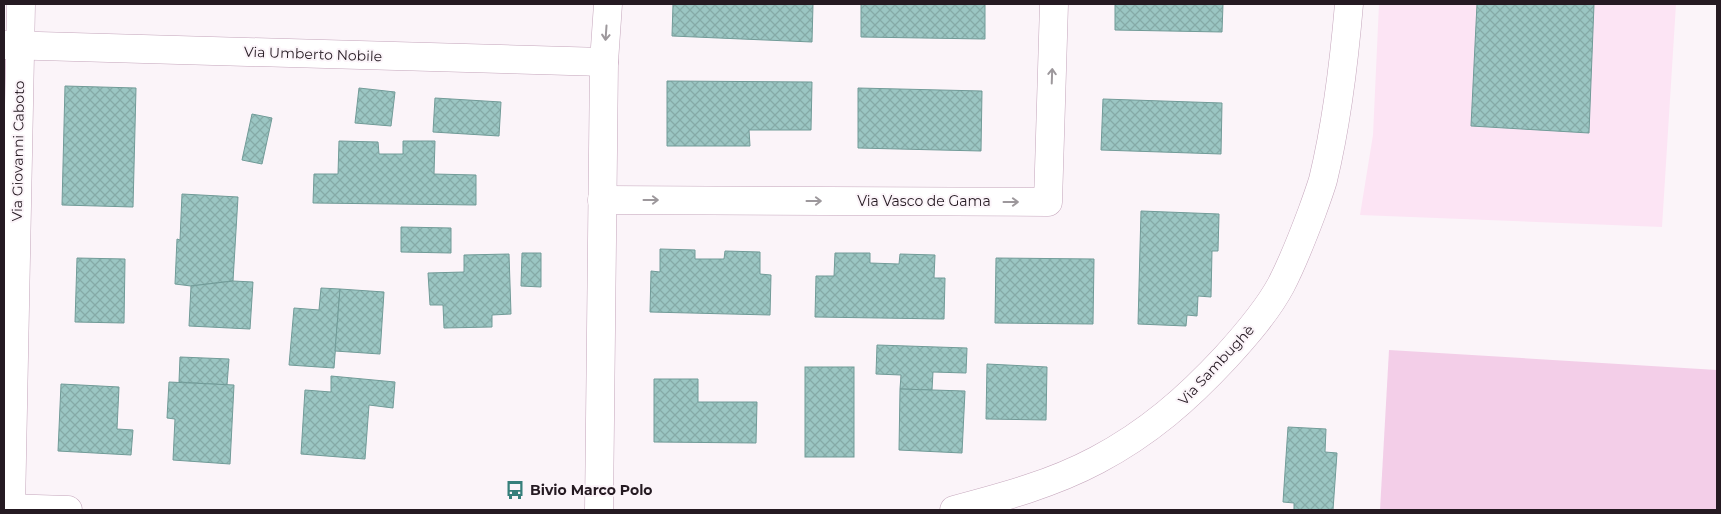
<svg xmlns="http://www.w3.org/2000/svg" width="1721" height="514" viewBox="0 0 1721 514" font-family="Montserrat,sans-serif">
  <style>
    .built { fill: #fce4f4 }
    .pitch { fill: #f3cee8 }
    .building { fill: url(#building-cross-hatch); stroke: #719b98 }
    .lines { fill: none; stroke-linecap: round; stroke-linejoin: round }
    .street-casing { stroke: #c4a5bb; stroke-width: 29 }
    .secondary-casing { stroke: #c4a5bb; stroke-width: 29 }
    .street { stroke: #fff; stroke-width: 28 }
    .secondary { stroke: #fff; stroke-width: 28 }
    .oneway { stroke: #9d989c }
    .labels { text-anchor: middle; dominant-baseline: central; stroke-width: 4; stroke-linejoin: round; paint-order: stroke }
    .street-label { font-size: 14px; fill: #251a22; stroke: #fbf4f9 }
    .poi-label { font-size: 14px; font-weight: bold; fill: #251a22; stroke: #fbf4f9; text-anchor: start }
  </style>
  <defs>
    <pattern id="building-cross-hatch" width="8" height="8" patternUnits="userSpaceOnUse" patternTransform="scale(1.25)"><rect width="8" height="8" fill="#9bc6c3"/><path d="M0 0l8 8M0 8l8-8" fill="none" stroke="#85aaa7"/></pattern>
  </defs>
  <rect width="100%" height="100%" fill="#fbf4f9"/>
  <polygon class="built" points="1379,4 1676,4 1662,227 1360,215 1373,135"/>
  <polygon class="pitch" points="1389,350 1717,370 1717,510 1380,510"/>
  <g class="building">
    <polygon points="673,4 813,4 812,42 672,36"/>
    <polygon points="861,4 985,4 985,39 861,37"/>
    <polygon points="1115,4 1223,4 1222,32 1115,30"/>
    <polygon points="1477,4 1594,4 1589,133 1471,126"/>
    <polygon points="667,81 812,82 811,130 749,130 750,146 667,146"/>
    <polygon points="65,86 136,88 133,207 62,205"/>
    <polygon points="359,88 395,92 391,126 355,123"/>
    <polygon points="858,88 982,91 981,151 858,148"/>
    <polygon points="435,98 501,102 499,136 433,132"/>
    <polygon points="1103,99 1222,103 1221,154 1101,150"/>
    <polygon points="252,114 272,118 262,164 242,160"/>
    <polygon points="339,141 378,142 379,154 403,154 403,141 435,141 434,174 476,175 476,205 313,203 314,174 338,174"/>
    <polygon points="182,194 238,197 233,281 191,286 175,284 177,239 180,240"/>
    <polygon points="1141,211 1219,214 1218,251 1212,251 1211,297 1198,296 1197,316 1187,315 1186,326 1138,324"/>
    <polygon points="401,227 451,228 451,253 401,252"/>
    <polygon points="660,249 695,250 695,259 724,259 725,251 760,252 760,274 771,275 770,315 650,312 651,271 660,272"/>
    <polygon points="522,253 541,253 541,287 521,286"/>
    <polygon points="835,253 870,253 870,263 899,264 900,254 935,255 934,278 945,278 944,319 815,317 816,276 834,276"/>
    <polygon points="509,254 511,314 492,315 492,327 444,328 443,305 430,305 428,273 464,272 464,255"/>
    <polygon points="77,258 125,259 124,323 75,322"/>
    <polygon points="996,258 1094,259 1093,324 995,323"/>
    <polygon points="233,281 253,282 250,329 189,326 191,286"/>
    <polygon points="321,288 340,289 334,368 289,365 294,308 319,310"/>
    <polygon points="340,289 384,292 380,354 335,351"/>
    <polygon points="877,345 967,348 966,373 933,372 932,390 900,389 901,375 876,374"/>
    <polygon points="180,357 229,359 227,385 179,382"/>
    <polygon points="987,364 1047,367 1046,420 986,419"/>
    <rect x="805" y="367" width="49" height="90"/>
    <polygon points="331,376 395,382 393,408 369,405 365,459 301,454 305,390 331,392"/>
    <polygon points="654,379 698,379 698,402 757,402 756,443 654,442"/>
    <polygon points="169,382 234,385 230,464 173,460 175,419 167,418"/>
    <polygon points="61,384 119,387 117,429 133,430 131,455 58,451"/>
    <polygon points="900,389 965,391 962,453 899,450"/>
    <polygon points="1288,427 1326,429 1325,452 1337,453 1333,510 1294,510 1294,503 1283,502"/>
  </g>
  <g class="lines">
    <g class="street-casing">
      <g id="street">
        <polyline points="4,45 604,62"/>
        <polyline points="602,200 1048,202 1054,4"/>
        <polyline points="11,508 21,4"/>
        <polyline points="599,510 604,62 608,4"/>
      </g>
    </g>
    <g class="secondary-casing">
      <g id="secondary">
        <polyline points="4,508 68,510"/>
        <path d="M954,510C1003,497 1052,484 1097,460C1148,433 1187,399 1226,357C1246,335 1267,311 1281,285C1293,262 1303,236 1312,212C1316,201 1320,190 1323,180C1337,122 1344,63 1349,4"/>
      </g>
    </g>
    <use href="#street" class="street"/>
    <use href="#secondary" class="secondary"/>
  </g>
  <defs><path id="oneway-shaft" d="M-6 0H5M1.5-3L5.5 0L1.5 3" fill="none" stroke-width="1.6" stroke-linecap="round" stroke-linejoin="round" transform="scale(1.25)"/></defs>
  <g class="oneway">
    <use href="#oneway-shaft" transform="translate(606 33) rotate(94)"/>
    <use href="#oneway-shaft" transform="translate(1052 76) rotate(-88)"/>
    <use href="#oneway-shaft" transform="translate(651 200)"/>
    <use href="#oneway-shaft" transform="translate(814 201)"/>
    <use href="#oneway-shaft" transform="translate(1011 202)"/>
  </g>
  <defs>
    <g id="bus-bare" transform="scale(1.5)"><path d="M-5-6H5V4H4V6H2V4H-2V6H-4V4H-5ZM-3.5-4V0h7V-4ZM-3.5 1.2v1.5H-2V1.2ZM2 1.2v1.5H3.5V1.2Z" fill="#367f7b" stroke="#fbf4f9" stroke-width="2.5" paint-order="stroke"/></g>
  </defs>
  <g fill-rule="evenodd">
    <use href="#bus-bare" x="515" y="490"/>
  </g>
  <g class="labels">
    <g class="street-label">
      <text transform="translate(313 54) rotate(2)">Via Umberto Nobile</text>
      <text transform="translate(18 151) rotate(-89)">Via Giovanni Caboto</text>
      <text x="924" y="201">Via Vasco de Gama</text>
      <text transform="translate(1216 365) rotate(-47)">Via Sambughè</text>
    </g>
    <g class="poi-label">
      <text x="530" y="490">Bivio Marco Polo</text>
    </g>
  </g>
  <rect width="1721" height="514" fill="none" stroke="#251a22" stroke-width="10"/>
</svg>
